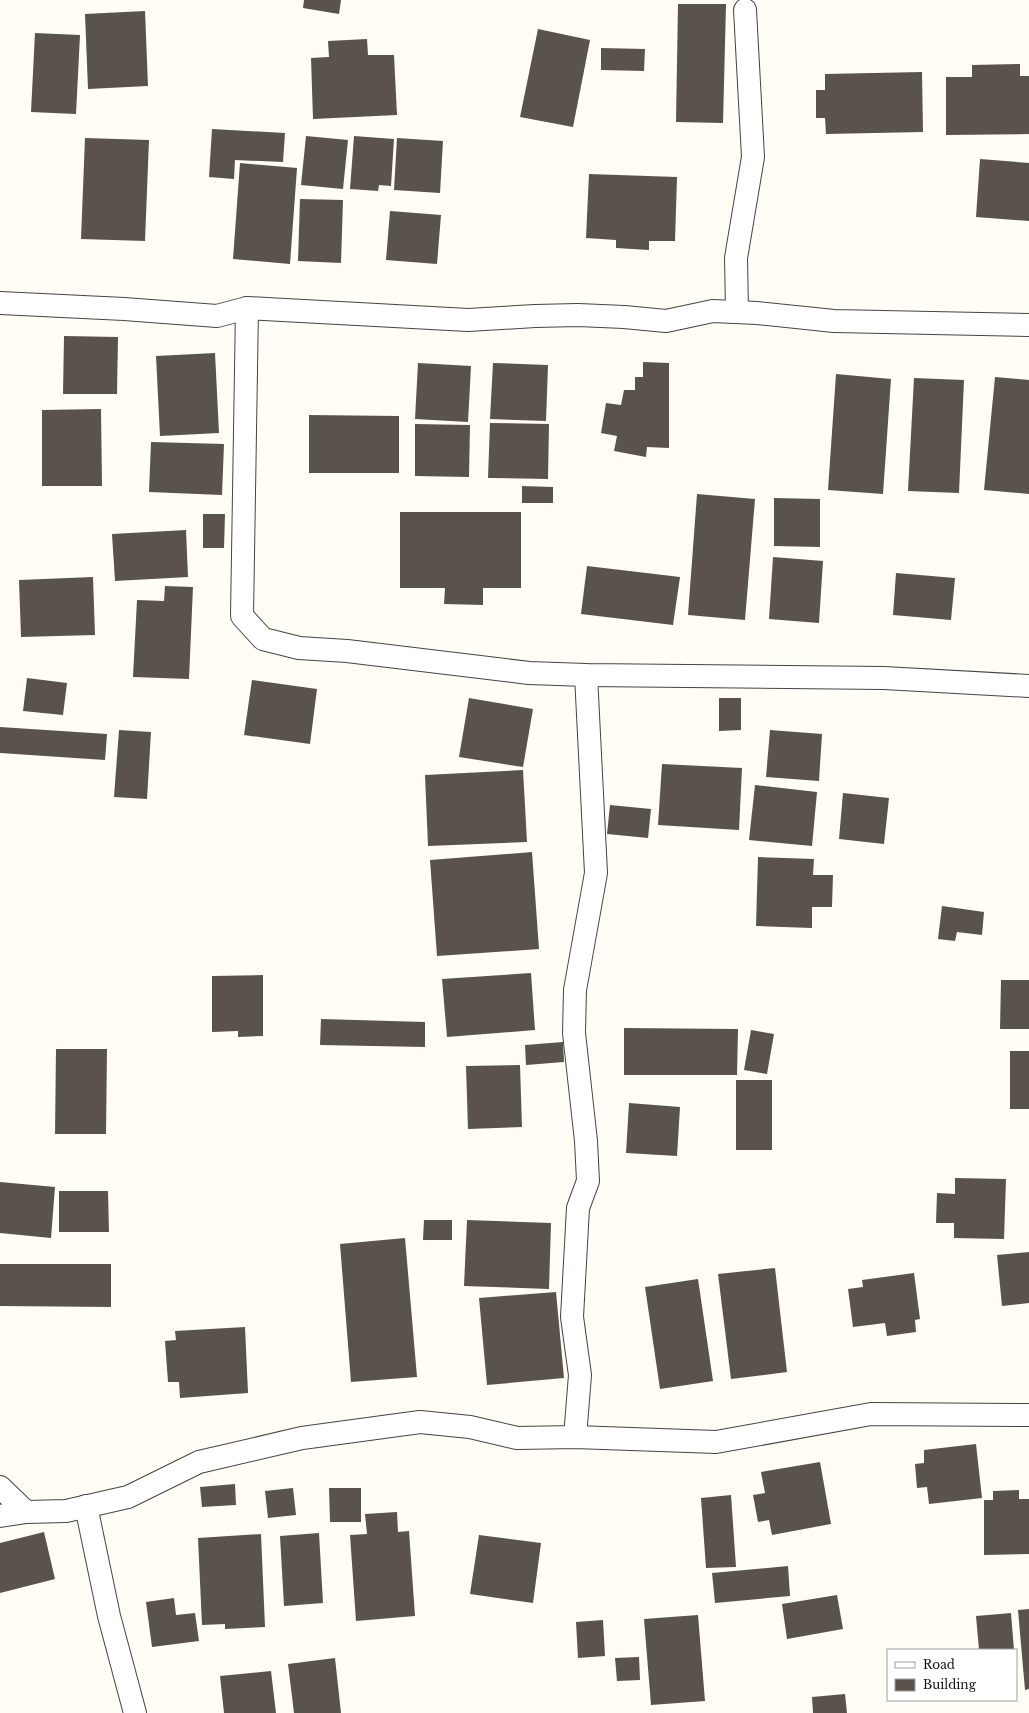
<svg xmlns="http://www.w3.org/2000/svg" width="1029" height="1713" viewBox="0 0 1029 1713" font-family="'Libre Baskerville',serif">
  <style>
    .building { fill: #5a524d }
    .lines { fill: none; stroke-linecap: round; stroke-linejoin: round }
    .minor-casing { stroke: #444; stroke-width: 24 }
    .minor { stroke: #fff; stroke-width: 22 }
  </style>
  <rect width="100%" height="100%" fill="#fffdf5"/>
  <g class="building">
    <polygon points="304,0 341,0 339,14 303,8"/>
    <polygon points="678,4 726,4 723,123 676,122"/>
    <polygon points="145,11 148,86 88,89 85,14"/>
    <polygon points="538,29 590,40 573,127 520,117"/>
    <polygon points="35,33 80,35 76,114 31,112"/>
    <polygon points="367,39 368,55 394,55 397,115 313,119 311,58 329,57 328,41"/>
    <polygon points="601,48 645,49 644,71 601,70"/>
    <polygon points="1020,64 1020,76 1029,76 1029,134 946,135 946,77 972,77 972,65"/>
    <polygon points="922,72 923,132 826,134 825,118 816,118 816,90 825,90 825,74"/>
    <polygon points="212,129 285,133 283,162 235,160 234,179 209,177"/>
    <polygon points="306,136 348,140 343,189 301,185"/>
    <polygon points="354,136 394,139 391,186 379,185 378,191 350,189"/>
    <polygon points="85,138 149,140 145,241 81,239"/>
    <polygon points="397,138 443,141 440,193 394,190"/>
    <polygon points="980,159 1029,163 1029,221 976,217"/>
    <polygon points="240,163 297,168 290,264 233,259"/>
    <polygon points="589,174 677,177 675,241 649,241 649,250 616,248 616,240 586,238"/>
    <polygon points="300,199 343,200 341,263 298,261"/>
    <polygon points="390,211 441,215 437,264 386,260"/>
    <polygon points="64,336 118,337 117,394 63,394"/>
    <polygon points="215,353 219,433 160,436 156,356"/>
    <polygon points="643,362 669,363 669,448 647,447 646,457 614,451 617,436 601,433 606,403 621,405 624,390 635,390 635,377 643,377"/>
    <polygon points="418,363 471,366 468,422 415,419"/>
    <polygon points="493,363 548,365 546,421 490,419"/>
    <polygon points="836,374 891,379 883,494 828,490"/>
    <polygon points="995,377 1029,380 1029,494 984,490"/>
    <polygon points="914,378 964,380 959,493 908,491"/>
    <polygon points="101,409 102,486 42,486 42,410"/>
    <polygon points="309,415 399,416 399,473 309,473"/>
    <polygon points="490,423 549,424 548,479 488,478"/>
    <polygon points="415,424 470,425 469,477 415,476"/>
    <polygon points="151,442 224,444 222,495 149,492"/>
    <polygon points="522,486 553,487 553,503 522,503"/>
    <polygon points="697,494 755,499 745,620 688,615"/>
    <polygon points="774,498 820,499 820,547 774,546"/>
    <polygon points="400,512 521,512 521,588 483,588 483,605 444,604 445,588 400,588"/>
    <polygon points="203,514 225,514 224,548 203,548"/>
    <polygon points="186,530 188,577 115,581 112,534"/>
    <polygon points="773,557 823,561 819,623 769,619"/>
    <polygon points="587,566 680,577 673,625 581,614"/>
    <polygon points="896,573 955,578 951,620 893,615"/>
    <polygon points="93,577 95,635 21,637 19,580"/>
    <polygon points="165,586 193,587 189,679 133,677 137,600 164,601"/>
    <polygon points="27,678 67,683 63,715 23,711"/>
    <polygon points="252,680 317,689 310,744 244,735"/>
    <polygon points="469,698 533,709 523,767 459,757"/>
    <polygon points="719,698 741,698 741,730 719,731"/>
    <polygon points="0,727 107,734 105,760 0,753"/>
    <polygon points="119,730 151,732 147,799 114,797"/>
    <polygon points="770,730 822,734 819,781 766,777"/>
    <polygon points="662,764 742,768 739,830 658,825"/>
    <polygon points="523,770 527,842 428,846 425,775"/>
    <polygon points="755,785 817,792 812,846 749,840"/>
    <polygon points="843,793 889,798 884,844 839,839"/>
    <polygon points="610,805 651,809 648,838 607,834"/>
    <polygon points="532,852 539,949 437,956 430,860"/>
    <polygon points="758,857 814,859 813,875 833,875 832,907 812,907 812,928 756,926"/>
    <polygon points="942,906 984,912 982,935 957,932 955,941 938,939"/>
    <polygon points="531,973 535,1030 447,1037 442,979"/>
    <polygon points="263,975 263,1036 238,1037 238,1031 212,1032 212,976"/>
    <polygon points="1001,980 1029,980 1029,1029 1000,1029"/>
    <polygon points="321,1019 425,1022 425,1047 320,1045"/>
    <polygon points="624,1028 738,1029 737,1075 624,1075"/>
    <polygon points="751,1030 774,1034 767,1074 744,1070"/>
    <polygon points="563,1042 564,1062 526,1065 525,1045"/>
    <polygon points="56,1049 107,1049 106,1134 55,1134"/>
    <rect x="1010" y="1051" width="19" height="58"/>
    <polygon points="520,1065 522,1127 468,1129 466,1066"/>
    <rect x="736" y="1080" width="36" height="70"/>
    <polygon points="629,1103 680,1107 677,1156 626,1153"/>
    <polygon points="955,1178 1006,1179 1004,1239 954,1238 954,1223 936,1223 937,1193 955,1194"/>
    <polygon points="0,1182 55,1187 51,1238 0,1233"/>
    <polygon points="59,1191 108,1191 109,1232 59,1232"/>
    <polygon points="424,1220 452,1220 452,1240 423,1240"/>
    <polygon points="467,1220 551,1223 549,1289 464,1286"/>
    <polygon points="405,1238 417,1377 351,1382 340,1244"/>
    <polygon points="1029,1252 1029,1303 1002,1306 997,1255"/>
    <polygon points="0,1264 111,1264 111,1307 0,1306"/>
    <polygon points="775,1268 787,1372 731,1379 718,1274"/>
    <polygon points="914,1273 920,1319 915,1320 916,1332 887,1336 885,1323 853,1327 848,1289 863,1287 862,1280"/>
    <polygon points="698,1279 713,1381 660,1389 645,1287"/>
    <polygon points="556,1292 564,1378 487,1385 479,1298"/>
    <polygon points="245,1327 248,1393 180,1398 179,1382 168,1382 165,1341 176,1340 175,1331"/>
    <polygon points="976,1444 982,1498 929,1504 927,1487 917,1488 915,1464 924,1463 924,1450"/>
    <polygon points="820,1462 831,1524 772,1535 769,1520 758,1522 753,1495 765,1493 761,1472"/>
    <polygon points="235,1484 236,1505 202,1507 200,1487"/>
    <polygon points="293,1488 296,1515 268,1518 265,1491"/>
    <polygon points="329,1488 361,1488 361,1522 330,1522"/>
    <polygon points="1019,1490 1019,1499 1029,1499 1029,1554 984,1555 984,1500 993,1500 993,1491"/>
    <polygon points="731,1495 736,1567 706,1568 701,1498"/>
    <polygon points="397,1512 398,1532 409,1531 415,1616 356,1621 350,1535 367,1534 365,1514"/>
    <polygon points="44,1532 55,1579 0,1593 0,1543"/>
    <polygon points="319,1533 323,1603 284,1606 280,1536"/>
    <polygon points="261,1534 265,1627 225,1629 225,1624 202,1625 198,1538"/>
    <polygon points="479,1535 541,1543 533,1603 470,1594"/>
    <polygon points="788,1566 790,1596 715,1603 712,1573"/>
    <polygon points="837,1595 843,1629 787,1639 782,1604"/>
    <polygon points="174,1598 176,1615 195,1613 199,1641 152,1647 146,1602"/>
    <polygon points="1029,1609 1029,1689 1025,1690 1018,1610"/>
    <polygon points="1011,1613 1014,1650 979,1650 976,1616"/>
    <polygon points="698,1615 705,1701 651,1705 644,1619"/>
    <polygon points="603,1620 605,1656 578,1658 576,1622"/>
    <polygon points="639,1657 640,1680 617,1681 615,1658"/>
    <polygon points="335,1658 341,1713 294,1713 288,1664"/>
    <polygon points="271,1671 276,1713 224,1713 220,1676"/>
    <polygon points="845,1694 847,1713 813,1713 812,1697"/>
  </g>
  <g class="lines">
    <g class="minor-casing">
      <g id="minor">
        <polyline points="0,303 124,309 217,316 247,308 468,320 535,316 578,315 624,317 666,321 713,311 757,313 834,321 1029,325"/>
        <polyline points="247,308 242,616 263,639 299,648 347,651 529,673 586,675 884,678 1029,686"/>
        <polyline points="737,312 736,258 753,157 745,10"/>
        <polyline points="575,1437 580,1375 572,1317 578,1208 588,1181 586,1141 574,1033 575,990 596,873 586,675"/>
        <polyline points="0,1487 26,1512"/>
        <polyline points="86,1506 109,1616 135,1713"/>
        <polyline points="0,1516 26,1512 66,1511 128,1497 199,1462 302,1438 420,1422 470,1427 517,1438 575,1437 716,1442 871,1414 1029,1415"/>
      </g>
    </g>
    <use href="#minor" class="minor"/>
  </g>
  <rect x="887" y="1649" width="130" height="52" fill="#ffffff" stroke="#a0a0a0"/>
  <rect x="895" y="1662" width="20" height="6" fill="#ffffff" stroke="#a0a0a0"/>
  <text x="923" y="1669" font-size="12" fill="#111111">Road</text>
  <rect x="895" y="1679" width="20" height="12" fill="#5a524d" stroke="#a0a0a0"/>
  <text x="923" y="1689" font-size="12" fill="#111111">Building</text>
</svg>
